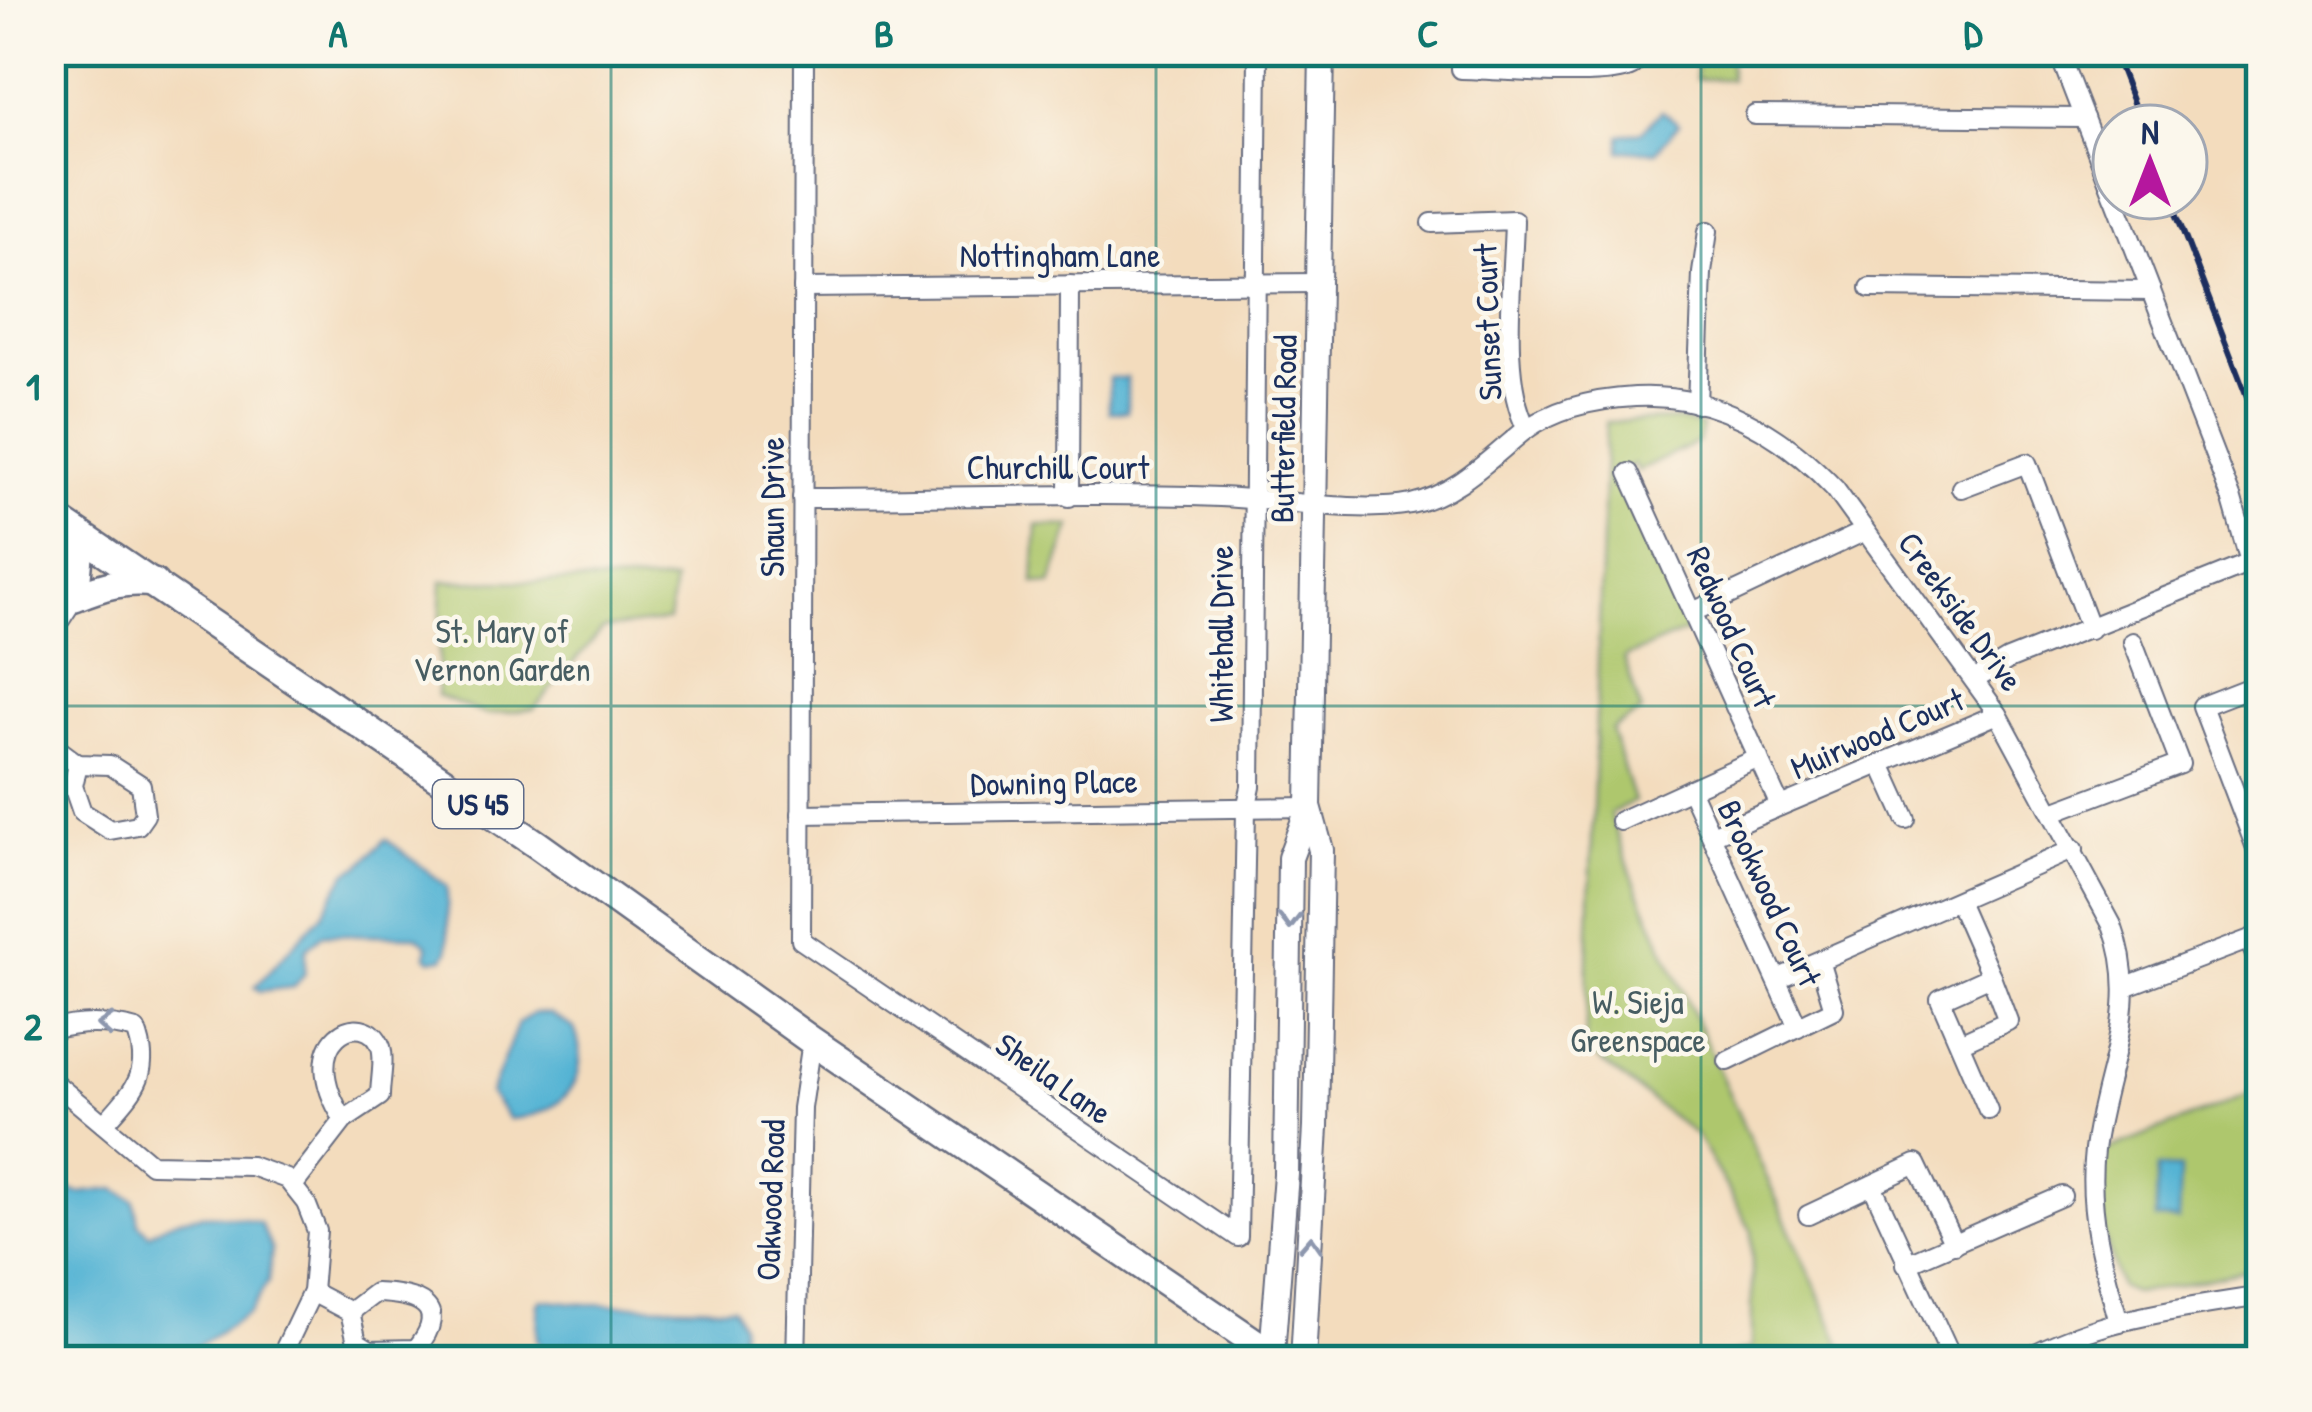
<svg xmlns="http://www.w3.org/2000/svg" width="2312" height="1412" viewBox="0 0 2312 1412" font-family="'Patrick Hand',sans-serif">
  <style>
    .green { fill: #aec76d; stroke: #647b66; stroke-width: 3 }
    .water { fill: #55b4d4; stroke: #387299; stroke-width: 3 }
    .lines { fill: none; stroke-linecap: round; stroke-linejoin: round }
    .minor-casing { stroke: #676c7f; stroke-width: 22 }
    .secondary-casing { stroke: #676c7f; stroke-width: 28 }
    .primary-casing { stroke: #676c7f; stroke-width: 32 }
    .minor { stroke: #fff; stroke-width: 18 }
    .secondary { stroke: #fff; stroke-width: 24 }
    .primary { stroke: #fff; stroke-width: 27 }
    .rail { stroke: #1b2f5e; stroke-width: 6 }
    .oneway { stroke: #8d97ae }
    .grid { fill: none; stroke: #0f766e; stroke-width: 3; stroke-opacity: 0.55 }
    .labels { text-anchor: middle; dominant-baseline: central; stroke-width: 9; stroke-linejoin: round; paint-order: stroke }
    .shield { fill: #fbf7ec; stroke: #5e6b89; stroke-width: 3 }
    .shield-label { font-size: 30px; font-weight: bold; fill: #1b2f5e }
    .street-label { font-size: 33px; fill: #1b2f5e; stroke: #fbf7ec }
    .park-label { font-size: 33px; fill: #475d62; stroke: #fbf7ec }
    .neatline { fill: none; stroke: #0f766e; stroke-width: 4.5 }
    .grid-label { font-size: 39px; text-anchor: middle; font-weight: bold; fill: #0f766e }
  </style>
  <rect width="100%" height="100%" fill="#fbf7ec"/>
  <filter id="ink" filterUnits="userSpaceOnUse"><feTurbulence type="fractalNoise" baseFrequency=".00833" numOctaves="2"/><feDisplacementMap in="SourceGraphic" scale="24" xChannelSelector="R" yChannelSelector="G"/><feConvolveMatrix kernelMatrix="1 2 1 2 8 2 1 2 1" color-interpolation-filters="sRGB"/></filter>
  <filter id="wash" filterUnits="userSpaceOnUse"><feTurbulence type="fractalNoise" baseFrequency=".004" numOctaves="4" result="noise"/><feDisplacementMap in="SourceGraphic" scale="48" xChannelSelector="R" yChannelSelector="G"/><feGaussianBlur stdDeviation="2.7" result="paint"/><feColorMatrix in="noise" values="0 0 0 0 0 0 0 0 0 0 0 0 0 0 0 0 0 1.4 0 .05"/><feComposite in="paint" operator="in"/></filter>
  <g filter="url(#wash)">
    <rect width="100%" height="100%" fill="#f3dcbd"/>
    <g class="green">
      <rect x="1696" y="51" width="34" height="28"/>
      <polygon points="1679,420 1702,427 1698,442 1638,471 1634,464 1618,471 1694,628 1624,658 1641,712 1611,730 1634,801 1610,814 1633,879 1849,1361 1713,1361 1752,1348 1752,1231 1696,1135 1585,1049 1606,422"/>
      <polygon points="1037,525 1071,526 1051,585 1034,583"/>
      <polygon points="442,581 674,582 668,621 603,629 534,709 487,715 437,696"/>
      <polygon points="2261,1089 2261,1267 2135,1294 2119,1287 2104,1234 2099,1154"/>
    </g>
    <g class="water">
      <polygon points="1662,111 1679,124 1656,151 1620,151 1620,135 1642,131"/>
      <rect x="1109" y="378" width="18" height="34"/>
      <polygon points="386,839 447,886 448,951 444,958 431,960 427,956 428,945 417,936 323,934 306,949 305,973 294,987 260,991 255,987 323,913 347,872 360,866"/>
      <path d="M534,1013L550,1014L574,1028C594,1080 562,1115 509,1119L490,1094L518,1023Z"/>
      <polygon points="2158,1168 2180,1169 2178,1220 2155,1219"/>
      <path d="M51,1183L79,1193L115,1189L134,1200L138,1223L149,1234C185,1210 218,1211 260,1223L272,1250L268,1282L249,1313L235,1322L174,1361H51Z"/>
      <polygon points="541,1299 585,1304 733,1307 741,1324 740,1361 720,1361 707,1356 548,1358 537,1340 538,1303"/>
    </g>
  </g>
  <g filter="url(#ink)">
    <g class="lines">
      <g class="minor-casing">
        <g id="minor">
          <polyline points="804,51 801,940 1238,1237 1246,809 1251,787 1258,51"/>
          <path d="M1461,51V69C1496,69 1606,80 1632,66V51"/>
          <polyline points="2058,51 2114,196"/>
          <polyline points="1755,115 2084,118"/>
          <path d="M1432,223L1514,220C1513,279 1499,378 1527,429"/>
          <polyline points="803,288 1318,283"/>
          <polyline points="1870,288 2151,291"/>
          <polyline points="1697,404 1702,273 1708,231"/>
          <polyline points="1629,473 1780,806"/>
          <polyline points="1961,488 2027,463 2090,629"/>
          <polyline points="1069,497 1070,285"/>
          <path d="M802,498C941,498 1081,492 1220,497C1274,499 1360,514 1411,504C1457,494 1489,459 1524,431C1555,408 1597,399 1635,397C1715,393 1782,433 1835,489L1998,714L2112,925C2143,1008 2104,1069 2094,1150C2087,1210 2103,1266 2119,1322"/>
          <polyline points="1693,612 1865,531"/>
          <polyline points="51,634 75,597"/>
          <polyline points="1974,680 2008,660 2250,563 2232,500 2115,198"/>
          <polyline points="2261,683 2202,706 2261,861"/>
          <polyline points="51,744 78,764 110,765 141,785 145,815 138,825 110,830 82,812 73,786 78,764"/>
          <polyline points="1882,766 1906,819"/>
          <polyline points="1690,789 1759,758"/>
          <polyline points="2053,812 2180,764 2133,642"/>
          <polyline points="801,814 1309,807"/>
          <polyline points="1620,821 1690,789 1798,1027"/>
          <polyline points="1712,835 1998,714"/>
          <polyline points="1959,903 1991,976 1940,999 1988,1110"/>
          <polyline points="2249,940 2261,970"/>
          <polyline points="1777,979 2074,849"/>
          <polyline points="2124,987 2261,935"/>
          <path d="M51,1030C79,1022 108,1022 136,1030C153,1074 133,1091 105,1123"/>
          <polyline points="1960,1043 2008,1021 1991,976"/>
          <polyline points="1728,1061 1834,1009 1820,963"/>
          <polyline points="51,1080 151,1164 251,1166 287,1179 306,1203 317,1231 312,1292 279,1361"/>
          <polyline points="1872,1185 1953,1361"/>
          <path d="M293,1186L344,1120L380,1096C380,1082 385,1060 381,1047C366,1005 291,1037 344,1120"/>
          <polyline points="1808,1215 1916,1164 1954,1244"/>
          <polyline points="1906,1264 2062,1196"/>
          <polyline points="312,1292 350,1312"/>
          <path d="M375,1293C414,1294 453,1304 416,1349L370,1350L357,1342L350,1312Z"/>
          <polyline points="796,1361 802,1108 812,1041"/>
          <path d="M2021,1361C2094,1319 2179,1309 2261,1296"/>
        </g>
      </g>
      <g class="secondary-casing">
        <g id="secondary">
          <polyline points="1272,1354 1286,1174 1290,858 1309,807"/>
          <polyline points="1303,1361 1316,1127 1321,850 1309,807 1322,51"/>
        </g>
      </g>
      <g class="primary-casing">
        <g id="primary">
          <polyline points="51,515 538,845 812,1041 1282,1361"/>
          <path d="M81,536L75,597C102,586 125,579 154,583"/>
        </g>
      </g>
      <use href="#minor" class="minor"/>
      <use href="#secondary" class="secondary"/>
      <use href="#primary" class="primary"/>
      <g class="rail">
        <polyline points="2113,51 2142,126"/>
        <polyline points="2170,198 2261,434"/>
      </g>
    </g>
    <defs><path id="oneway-chevron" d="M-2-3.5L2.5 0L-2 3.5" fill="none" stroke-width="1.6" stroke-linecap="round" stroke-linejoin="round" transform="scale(3)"/></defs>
    <g class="oneway">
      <use href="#oneway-chevron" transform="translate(1290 921) rotate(90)"/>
      <use href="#oneway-chevron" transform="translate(105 1025) rotate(-176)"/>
      <use href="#oneway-chevron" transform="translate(1311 1244) rotate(-87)"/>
    </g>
  </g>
  <path class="grid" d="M611,51V1361M1156,51V1361M1701,51V1361M51,706H2261"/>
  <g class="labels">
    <rect class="shield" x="433" y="780" width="90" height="48" rx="9"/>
    <g class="shield-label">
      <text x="478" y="804">US 45</text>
    </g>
    <g class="street-label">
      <text x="1060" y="255">Nottingham Lane</text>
      <text transform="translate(1487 322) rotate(-92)">Sunset Court</text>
      <text transform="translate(1283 429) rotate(-89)">Butterfield Road</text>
      <text x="1058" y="467">Churchill Court</text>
      <text transform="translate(772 507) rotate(-90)">Shaun Drive</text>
      <text transform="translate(1961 611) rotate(54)">Creekside Drive</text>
      <text transform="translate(1732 627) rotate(66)">Redwood Court</text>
      <text transform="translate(1221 634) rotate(-90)">Whitehall Drive</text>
      <text transform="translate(1877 733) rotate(-23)">Muirwood Court</text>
      <text transform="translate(1054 782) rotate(-1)">Downing Place</text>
      <text transform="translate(1770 893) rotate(65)">Brookwood Court</text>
      <text transform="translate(1054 1078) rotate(35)">Sheila Lane</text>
      <text transform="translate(770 1200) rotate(-88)">Oakwood Road</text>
    </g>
    <g class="park-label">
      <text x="502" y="631">St. Mary of<tspan x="502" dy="38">Vernon Garden</tspan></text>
      <text x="1638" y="1002">W. Sieja<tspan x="1638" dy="38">Greenspace</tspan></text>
    </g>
  </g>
  <rect width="2312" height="1412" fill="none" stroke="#fbf7ec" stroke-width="132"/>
  <g transform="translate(2150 162)"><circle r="57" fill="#fbf7ec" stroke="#a1a7b3" stroke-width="3"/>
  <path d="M0-9L21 45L0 30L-21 45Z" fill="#b5179e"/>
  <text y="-18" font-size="33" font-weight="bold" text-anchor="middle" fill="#1b2f5e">N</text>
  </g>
  <rect x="66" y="66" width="2180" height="1280" class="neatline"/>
  <g class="grid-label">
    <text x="338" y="47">A</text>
    <text x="884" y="47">B</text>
    <text x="1428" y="47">C</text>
    <text x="1973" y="47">D</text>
    <text x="33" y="400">1</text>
    <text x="33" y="1040">2</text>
  </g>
</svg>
